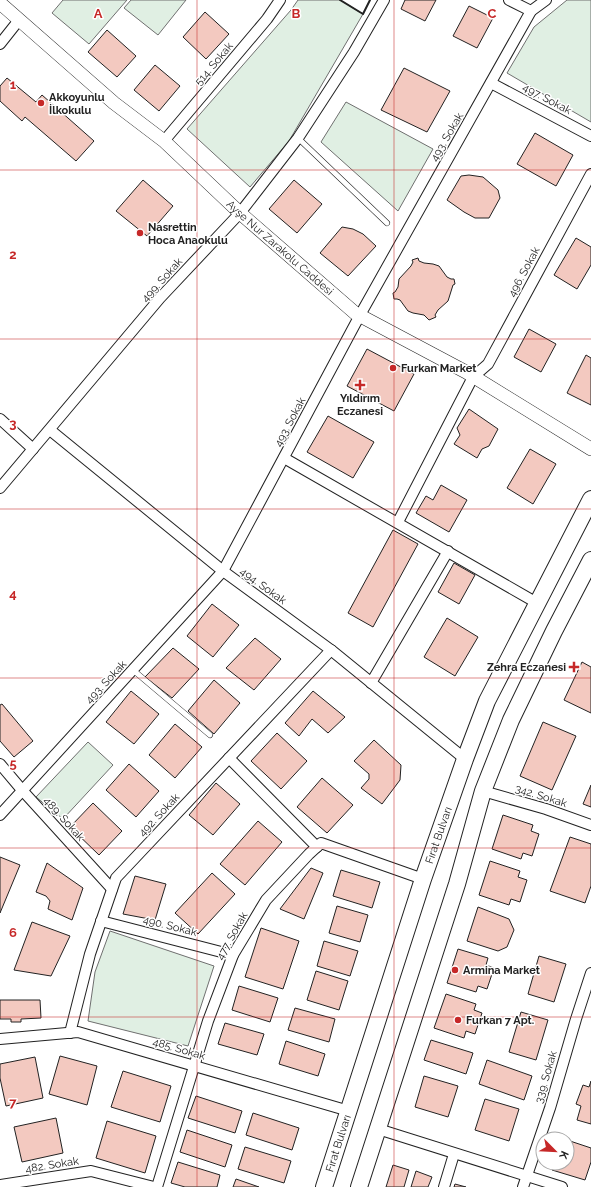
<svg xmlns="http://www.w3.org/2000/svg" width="591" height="1187" viewBox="0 0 591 1187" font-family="Raleway,sans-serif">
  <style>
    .green { fill: #e0efe3; stroke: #6f6f6f }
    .building { fill: #f3c9c0; stroke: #222 }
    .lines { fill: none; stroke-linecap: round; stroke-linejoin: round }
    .service-casing { stroke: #222; stroke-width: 6 }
    .minor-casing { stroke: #222; stroke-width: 12 }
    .tertiary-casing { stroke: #222; stroke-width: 14 }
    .primary-casing { stroke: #222; stroke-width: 18 }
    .service { stroke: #fff; stroke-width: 5 }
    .minor { stroke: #fff; stroke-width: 10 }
    .tertiary { stroke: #fff; stroke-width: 13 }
    .primary { stroke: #fff; stroke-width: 16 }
    .wall { stroke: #222; stroke-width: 2 }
    .grid { fill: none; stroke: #c62828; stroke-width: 1; stroke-opacity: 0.55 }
    .poi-dot { fill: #c62828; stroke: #fff; stroke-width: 1.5 }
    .labels { text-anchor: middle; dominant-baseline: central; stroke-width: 3; stroke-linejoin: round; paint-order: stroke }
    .street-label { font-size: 11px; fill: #222; stroke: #fff }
    .poi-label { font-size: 11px; font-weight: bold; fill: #222; stroke: #fff; text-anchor: start }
    .grid-label { font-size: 13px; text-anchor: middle; font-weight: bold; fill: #c62828; stroke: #fff; stroke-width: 3; stroke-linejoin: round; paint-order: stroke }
  </style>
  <rect width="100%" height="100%" fill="#fff"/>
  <g class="green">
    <polygon points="63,0 127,0 89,44 52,13"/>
    <polygon points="131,0 186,0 158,35 124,8"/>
    <polygon points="298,0 340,0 363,14 289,141 250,187 187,129 291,10"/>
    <polygon points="567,0 591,0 591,122 507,73 534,27"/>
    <polygon points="346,102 433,149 398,211 321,142"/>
    <polygon points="88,742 113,765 63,819 36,797"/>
    <polygon points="110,931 214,966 188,1046 88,1021 95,972"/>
  </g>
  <g class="building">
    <polygon points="405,0 436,0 425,21 401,9"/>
    <polygon points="469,6 493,18 477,48 453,36"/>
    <polygon points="205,12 229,34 206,59 183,37"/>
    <polygon points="107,30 136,56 117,77 88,52"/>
    <polygon points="155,65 180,86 159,111 134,90"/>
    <polygon points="404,68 450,91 427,132 381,110"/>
    <polygon points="7,78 36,102 42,95 94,141 76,161 25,117 22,121 0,101 0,86"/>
    <polygon points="535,133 573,155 556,186 517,164"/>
    <polygon points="469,175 483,177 498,190 500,198 489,218 475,218 464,212 447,200 461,176"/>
    <polygon points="143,180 173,206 147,236 116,211"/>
    <polygon points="294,180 322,204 297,233 269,209"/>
    <polygon points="342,227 353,229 363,234 376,246 348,276 320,253"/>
    <polygon points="576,238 591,247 591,265 577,289 554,275"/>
    <polygon points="418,258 419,261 424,263 433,264 439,266 447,277 451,279 454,279 455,284 453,285 448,301 438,310 435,315 436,317 429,320 424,315 413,313 408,311 400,300 397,299 394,299 393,293 395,292 398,287 399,279 411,266 413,262 412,260"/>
    <polygon points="529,329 556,344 541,372 514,357"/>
    <polygon points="367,349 414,374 394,411 347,386"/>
    <polygon points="586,355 591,358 591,405 567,393"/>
    <polygon points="469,409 498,429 489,446 482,449 477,458 454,444 460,435 457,428"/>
    <polygon points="328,416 374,442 353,478 307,452"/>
    <polygon points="530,449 556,464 533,504 507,488"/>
    <polygon points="441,485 467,500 449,532 416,513 426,496 433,500"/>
    <polygon points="393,530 418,544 373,627 348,613"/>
    <polygon points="454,563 475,575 459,604 438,592"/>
    <polygon points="212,604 239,625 213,657 187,636"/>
    <polygon points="447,618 478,637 455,676 424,657"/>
    <polygon points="255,638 281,659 254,690 226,668"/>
    <polygon points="173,648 199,669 172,698 145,677"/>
    <polygon points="582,662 591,667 591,713 564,700"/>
    <polygon points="214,680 240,703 214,734 188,711"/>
    <polygon points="131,691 159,714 134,744 106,722"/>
    <polygon points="313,691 345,717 328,733 312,719 299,736 285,723"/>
    <polygon points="2,704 33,741 14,757 0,741 0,705"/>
    <polygon points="543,722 576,736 552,790 520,776"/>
    <polygon points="175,724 202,747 175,778 149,755"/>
    <polygon points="277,733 307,761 281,789 251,761"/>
    <polygon points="374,740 401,765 400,780 382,804 361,788 369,779 369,774 354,761"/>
    <polygon points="129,764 159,791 136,817 106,790"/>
    <polygon points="322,778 353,805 327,833 297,807"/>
    <polygon points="216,783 240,804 213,835 189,815"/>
    <polygon points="591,785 591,807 583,804"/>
    <polygon points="93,803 122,831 99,855 70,827"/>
    <polygon points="503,815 533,825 531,831 539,834 532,856 523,853 521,859 492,849"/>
    <polygon points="258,821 282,842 245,885 220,864"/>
    <polygon points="570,837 591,844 591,886 585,903 550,891"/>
    <polygon points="0,857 20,865 0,913"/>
    <polygon points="490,861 520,871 518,877 527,880 520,902 511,899 509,905 479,895"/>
    <polygon points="47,863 83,888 72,920 48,909 50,901 46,896 36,892"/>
    <polygon points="311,868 323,873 304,919 280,909"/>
    <polygon points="341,870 380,882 372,908 333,896"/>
    <polygon points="212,873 235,894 198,934 175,913"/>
    <polygon points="135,876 166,884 155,920 123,914"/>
    <polygon points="337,906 368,915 360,942 329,933"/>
    <polygon points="478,907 509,919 514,930 507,947 498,951 467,941"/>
    <polygon points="32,922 70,936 51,976 14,970"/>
    <polygon points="261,928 299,941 283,989 245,977"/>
    <polygon points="324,941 358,951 350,976 317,966"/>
    <polygon points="458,949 488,958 486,965 494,968 487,989 478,986 476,992 447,983"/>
    <polygon points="539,956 566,964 554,1002 528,994"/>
    <polygon points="316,971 348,981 339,1010 307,1000"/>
    <polygon points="239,986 278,998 270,1022 232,1010"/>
    <polygon points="446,994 476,1004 474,1010 482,1013 475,1034 466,1031 464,1038 434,1028"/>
    <polygon points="0,1000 40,1000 41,1018 21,1019 21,1022 11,1022 11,1019 0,1019"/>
    <polygon points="295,1008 335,1019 329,1042 288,1030"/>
    <polygon points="521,1012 548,1020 536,1060 509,1052"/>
    <polygon points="225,1023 264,1034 257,1055 218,1044"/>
    <polygon points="431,1040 473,1053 466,1074 424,1060"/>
    <polygon points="286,1041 325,1054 318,1076 279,1064"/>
    <polygon points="60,1056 97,1066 87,1105 49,1094"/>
    <polygon points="35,1057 43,1098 6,1106 0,1078 0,1064"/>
    <polygon points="487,1060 532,1076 524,1100 479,1084"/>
    <polygon points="123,1071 171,1086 160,1122 111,1107"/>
    <polygon points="424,1076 458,1086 448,1117 415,1107"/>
    <polygon points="591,1081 591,1124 577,1120 581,1106 576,1104 583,1085 589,1087"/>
    <polygon points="196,1096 242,1111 235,1133 188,1118"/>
    <polygon points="485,1099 519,1109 509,1141 475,1130"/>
    <polygon points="253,1113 299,1128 292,1150 246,1135"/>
    <polygon points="56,1118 63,1153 22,1162 14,1127"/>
    <polygon points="107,1121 156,1136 145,1173 96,1158"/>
    <polygon points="187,1130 232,1145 225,1167 180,1152"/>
    <polygon points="567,1140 591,1148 591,1162 585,1180 552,1170 554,1163 567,1163"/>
    <polygon points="245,1147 291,1161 284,1183 238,1169"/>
    <polygon points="178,1162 220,1175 217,1187 185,1187 171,1183"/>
    <polygon points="393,1165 409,1170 404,1187 386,1187"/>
    <polygon points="416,1171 432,1177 428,1187 411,1187"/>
    <polygon points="236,1179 259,1187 233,1187"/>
    <polygon points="455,1184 466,1187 454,1187"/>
  </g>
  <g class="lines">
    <g class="service-casing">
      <g id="service">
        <polyline points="298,138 387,223"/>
        <polyline points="133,670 210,735"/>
      </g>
    </g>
    <g class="minor-casing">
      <g id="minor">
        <polyline points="509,0 531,11"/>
        <polyline points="0,44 19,20"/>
        <polyline points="491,83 591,136"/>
        <polyline points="164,141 267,19 280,0"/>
        <polyline points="0,419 33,449"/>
        <polyline points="50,430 223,571 331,650 465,759"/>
        <polyline points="284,458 537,603"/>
        <polyline points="0,488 160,298 240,213 298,138 354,52 384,0"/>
        <polyline points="398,522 473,377 488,364 591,174"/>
        <polyline points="371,683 448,551"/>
        <polyline points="229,758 317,847"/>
        <polyline points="0,764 22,790 112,889"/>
        <polyline points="483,791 546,809 591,825"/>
        <polyline points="0,815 223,571 360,315 531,11 546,0"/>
        <polyline points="101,921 233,955"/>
        <polyline points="70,1033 90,954 116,878 331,650"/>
        <polyline points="0,1039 78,1032 349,1111"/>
        <polyline points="378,1129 562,1187"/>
        <polyline points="0,1185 91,1171 154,1187"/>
        <polyline points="157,1187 208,1021 233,955 266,900 309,854 321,843 423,879"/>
        <polyline points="444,1187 454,1154"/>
        <polyline points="523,1187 550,1108 576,1019 591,973"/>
      </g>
    </g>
    <g class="tertiary-casing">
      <g id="tertiary">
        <path id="s1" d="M0,3L114,103L164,141L240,213L355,313L466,372L591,449"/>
      </g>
    </g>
    <g class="primary-casing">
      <g id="primary">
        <path id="s2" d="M324,1187L423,879L465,759L487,701L591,499"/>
        <polyline points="359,1187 457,884 483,791 511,720 554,631 591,560"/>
      </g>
    </g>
    <use href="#service" class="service"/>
    <use href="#minor" class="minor"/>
    <use href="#tertiary" class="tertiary"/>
    <use href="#primary" class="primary"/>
    <polyline class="wall" points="340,0 363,14 370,0"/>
  </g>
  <path class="grid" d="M197,0V1187M394,0V1187M0,170H591M0,339H591M0,509H591M0,678H591M0,848H591M0,1017H591"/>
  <g class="poi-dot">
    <circle cx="41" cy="103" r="4"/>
    <circle cx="140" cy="233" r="4"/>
    <circle cx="393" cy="368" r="4"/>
    <path d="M358 379h4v4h4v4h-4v4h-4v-4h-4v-4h4z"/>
    <path d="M572 661h4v4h4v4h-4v4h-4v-4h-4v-4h4z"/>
    <circle cx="455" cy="970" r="4"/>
    <circle cx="458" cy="1020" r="4"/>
  </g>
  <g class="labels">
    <g class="street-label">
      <text transform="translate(214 64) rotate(-50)">514. Sokak</text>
      <text transform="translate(547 99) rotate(28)">497. Sokak</text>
      <text transform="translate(447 137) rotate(-60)">493. Sokak</text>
      <text stroke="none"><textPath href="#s1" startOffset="372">Ayşe Nur Zarakolu Caddesi</textPath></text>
      <text transform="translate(524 272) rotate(-62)">496. Sokak</text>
      <text transform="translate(162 280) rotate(-48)">499. Sokak</text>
      <text transform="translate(290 422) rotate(-62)">493. Sokak</text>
      <text transform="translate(263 586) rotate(36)">494. Sokak</text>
      <text transform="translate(106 682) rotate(-47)">493. Sokak</text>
      <text transform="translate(541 796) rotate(17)">342. Sokak</text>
      <text transform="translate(159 815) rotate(-47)">492. Sokak</text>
      <text transform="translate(64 819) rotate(48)">489. Sokak</text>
      <text stroke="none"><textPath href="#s2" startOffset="370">Fırat Bulvarı</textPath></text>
      <text transform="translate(170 926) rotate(14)">490. Sokak</text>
      <text transform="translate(232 936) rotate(-61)">477. Sokak</text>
      <text transform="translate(179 1049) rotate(16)">485. Sokak</text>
      <text transform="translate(546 1077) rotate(-74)">339. Sokak</text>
      <text stroke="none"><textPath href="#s2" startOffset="46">Fırat Bulvarı</textPath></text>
      <text transform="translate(52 1165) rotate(-9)">482. Sokak</text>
    </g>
    <g class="poi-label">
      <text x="49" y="97">Akkoyunlu<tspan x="49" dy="13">İlkokulu</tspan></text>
      <text x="148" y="227">Nasrettin<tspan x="148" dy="13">Hoca Anaokulu</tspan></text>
      <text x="401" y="368">Furkan Market</text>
      <text x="360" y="398" text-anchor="middle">Yıldırım<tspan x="360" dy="13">Eczanesi</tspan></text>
      <text x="566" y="667" text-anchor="end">Zehra Eczanesi</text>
      <text x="463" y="970">Armina Market</text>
      <text x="466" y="1020">Furkan 7 Apt.</text>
    </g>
  </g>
  <g class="grid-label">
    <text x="98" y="18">A</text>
    <text x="296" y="18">B</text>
    <text x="492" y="18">C</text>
    <text x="13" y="89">1</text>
    <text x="13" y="259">2</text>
    <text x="13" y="428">3</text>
    <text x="13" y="598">4</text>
    <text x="13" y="768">5</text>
    <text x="13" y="937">6</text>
    <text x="13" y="1107">7</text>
  </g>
  <g transform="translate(555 1151) rotate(114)"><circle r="19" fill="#ffffff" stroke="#a7a7a7"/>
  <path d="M0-3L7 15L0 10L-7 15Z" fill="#c62828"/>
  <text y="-6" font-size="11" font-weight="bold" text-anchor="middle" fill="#222222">K</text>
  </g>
</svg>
